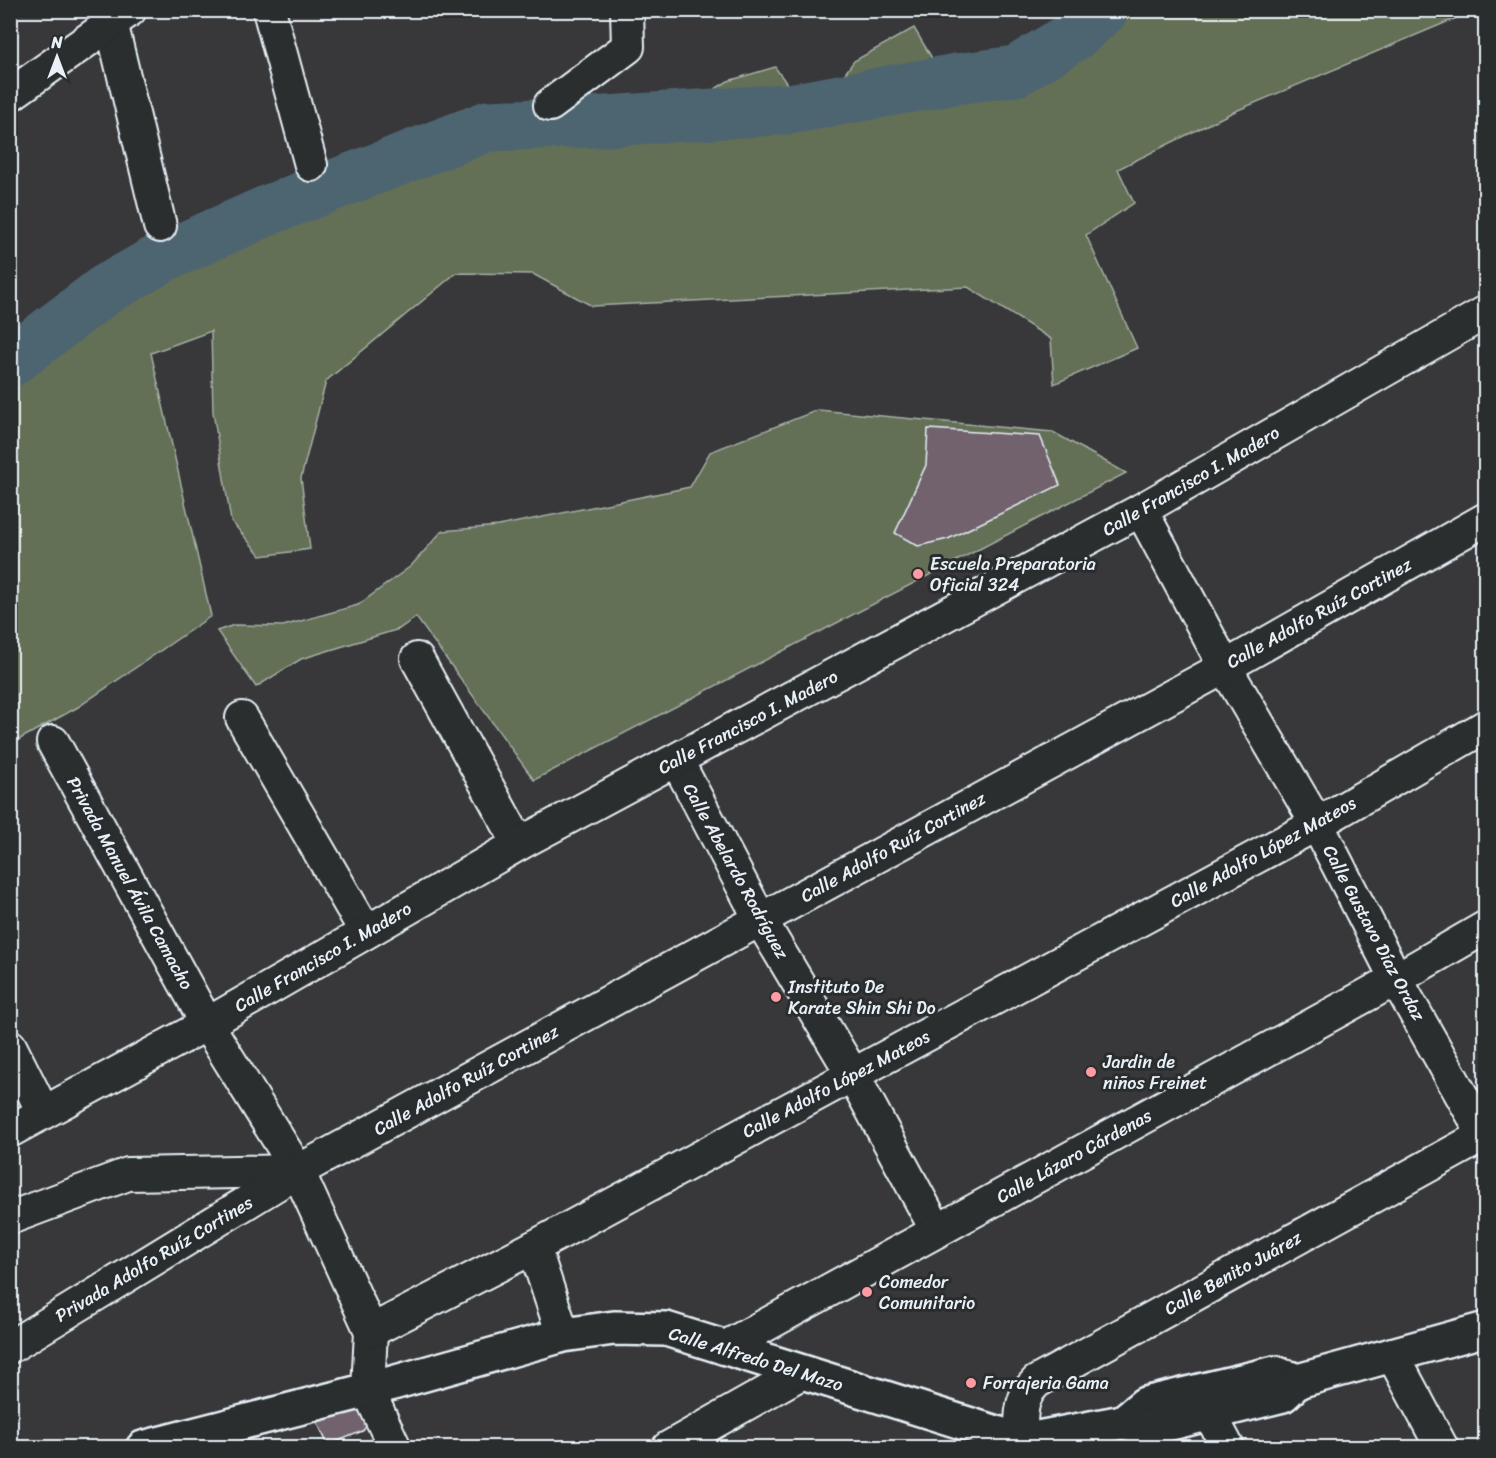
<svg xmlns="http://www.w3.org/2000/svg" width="1496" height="1458" viewBox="0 0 1496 1458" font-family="Sriracha,sans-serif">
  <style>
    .green { fill: #636f56; stroke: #a6b0a7; stroke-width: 1.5 }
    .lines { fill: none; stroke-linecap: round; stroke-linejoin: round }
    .river { stroke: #4d6571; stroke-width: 51 }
    .building { fill: #71626e; stroke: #e8f1f8; stroke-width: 1.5 }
    .street-casing { stroke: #e8f1f8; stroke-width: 36 }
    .secondary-casing { stroke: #e8f1f8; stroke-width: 38 }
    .street { stroke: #2a2d2e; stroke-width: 32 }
    .secondary { stroke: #2a2d2e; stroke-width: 33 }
    .poi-dot { fill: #ff9aa2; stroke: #2a2d2e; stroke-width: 2 }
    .labels { text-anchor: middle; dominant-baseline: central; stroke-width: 6; stroke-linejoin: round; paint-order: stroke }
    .street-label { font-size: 18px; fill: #e8f1f8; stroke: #2a2d2e }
    .poi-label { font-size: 18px; fill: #e8f1f8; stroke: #2a2d2e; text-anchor: start }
  </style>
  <rect width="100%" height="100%" fill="#38383b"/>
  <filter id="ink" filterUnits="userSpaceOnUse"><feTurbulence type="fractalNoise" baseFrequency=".0167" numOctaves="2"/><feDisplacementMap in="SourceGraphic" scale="12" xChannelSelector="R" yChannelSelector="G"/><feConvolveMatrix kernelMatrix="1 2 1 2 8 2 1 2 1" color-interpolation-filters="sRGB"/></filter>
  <g filter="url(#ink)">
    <g class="green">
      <polygon points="1083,10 1473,11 1231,113 1118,169 1134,203 1086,235 1137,348 1054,384 1051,339 968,287 592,306 533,274 456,273 326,381 301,478 310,549 261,556 231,521 213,412 211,331 151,353 211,616 78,707 11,744 11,376 123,280 306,217 459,150 629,142 728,81 775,67 792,91 833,90 854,61 914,28 951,90 1014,62"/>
      <polygon points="818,410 1053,432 1126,473 534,780 416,617 399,629 301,659 256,687 217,631 234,625 283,626 358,605 411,566 442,531 499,526 690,487 710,452"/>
    </g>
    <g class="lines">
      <polyline class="river" points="10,362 105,290 165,256 271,209 488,126 591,122 789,109 956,79 1016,71 1075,35 1103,10"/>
    </g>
    <g class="building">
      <polygon points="928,429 1040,436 1060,485 948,539 918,546 895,533 926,465"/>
      <polygon points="369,1404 370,1421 363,1431 328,1445 314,1415"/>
    </g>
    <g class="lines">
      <g class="street-casing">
        <g id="street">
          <polyline points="104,10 111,22 160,226"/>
          <polyline points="269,10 311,165"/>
          <polyline points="10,95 130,10"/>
          <polyline points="550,105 628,47 627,10"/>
          <polyline points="1141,510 1225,667 1317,824 1396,979 1484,1135"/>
          <polyline points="417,659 519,844"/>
          <polyline points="242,718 366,932"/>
          <polyline points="53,742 207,1024 298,1171 371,1331 368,1390 395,1448"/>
          <polyline points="677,761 760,919 853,1075 937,1231"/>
          <polyline points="10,1046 43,1112"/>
          <polyline points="10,1131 207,1024 519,844 1141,510 1486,312"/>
          <polyline points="10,1218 128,1174 297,1171"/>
          <polyline points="534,1247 563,1335"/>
          <polyline points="371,1331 534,1247 1317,824 1486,726"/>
          <polyline points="10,1347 298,1171 1225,667 1486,519"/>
          <polyline points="724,1348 1396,979 1486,927"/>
          <polyline points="1392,1354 1442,1448"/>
          <polyline points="1210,1414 1228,1448"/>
          <polyline points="668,1448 801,1373"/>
          <path d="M1025,1448C1019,1435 1020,1406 1027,1394C1029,1389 1033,1386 1036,1382L1486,1134"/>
        </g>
      </g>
      <g class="secondary-casing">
        <g id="secondary">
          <polyline points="1123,1422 1145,1404 1275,1373 1298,1381"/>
          <polyline points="143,1448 368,1390 563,1335 614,1328 666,1329 1022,1441 1123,1422 1151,1428 1283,1395 1298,1381 1486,1329"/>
        </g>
      </g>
      <use href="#street" class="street"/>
      <use href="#secondary" class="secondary"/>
    </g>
  </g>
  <g class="poi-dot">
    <circle cx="918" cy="574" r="6"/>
    <circle cx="776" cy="997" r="6"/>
    <circle cx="1091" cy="1072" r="6"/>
    <circle cx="867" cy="1292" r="6"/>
    <circle cx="971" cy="1383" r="6"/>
  </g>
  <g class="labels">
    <g class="street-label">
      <text transform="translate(1191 481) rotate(-30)">Calle Francisco I. Madero</text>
      <text transform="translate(1319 613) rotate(-29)">Calle Adolfo Ruíz Cortinez</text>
      <text transform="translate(748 722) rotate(-28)">Calle Francisco I. Madero</text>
      <text transform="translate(893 847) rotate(-29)">Calle Adolfo Ruíz Cortinez</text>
      <text transform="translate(1263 852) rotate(-29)">Calle Adolfo López Mateos</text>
      <text transform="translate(736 871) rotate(61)">Calle Abelardo Rodríguez</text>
      <text transform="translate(130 883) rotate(61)">Privada Manuel Ávila Camacho</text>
      <text transform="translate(1374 933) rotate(62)">Calle Gustavo Díaz Ordaz</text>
      <text transform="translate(323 957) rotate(-30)">Calle Francisco I. Madero</text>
      <text transform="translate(466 1080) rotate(-29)">Calle Adolfo Ruíz Cortinez</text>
      <text transform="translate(836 1084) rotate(-28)">Calle Adolfo López Mateos</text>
      <text transform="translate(1074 1156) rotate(-29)">Calle Lázaro Cárdenas</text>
      <text transform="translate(154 1259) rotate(-31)">Privada Adolfo Ruíz Cortines</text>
      <text transform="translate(1233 1273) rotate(-29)">Calle Benito Juárez</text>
      <text transform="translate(756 1359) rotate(17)">Calle Alfredo Del Mazo</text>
    </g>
    <g class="poi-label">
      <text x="930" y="564">Escuela Preparatoria<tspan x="930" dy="21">Oficial 324</tspan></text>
      <text x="788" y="987">Instituto De<tspan x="788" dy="21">Karate Shin Shi Do</tspan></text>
      <text x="1103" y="1062">Jardin de<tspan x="1103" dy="21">niños Freinet</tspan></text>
      <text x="879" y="1282">Comedor<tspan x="879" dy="21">Comunitario</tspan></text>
      <text x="983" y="1383">Forrajeria Gama</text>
    </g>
  </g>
  <rect width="1496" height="1458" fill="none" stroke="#2a2d2e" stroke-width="36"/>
  <rect x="18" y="18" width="1460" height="1422" fill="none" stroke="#e8f1f8" stroke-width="2" filter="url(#ink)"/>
  <g transform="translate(57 57)" stroke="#2a2d2e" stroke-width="4.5" paint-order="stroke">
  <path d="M0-4.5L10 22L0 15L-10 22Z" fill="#e8f1f8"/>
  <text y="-9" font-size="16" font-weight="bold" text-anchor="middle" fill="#e8f1f8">N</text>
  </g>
</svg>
